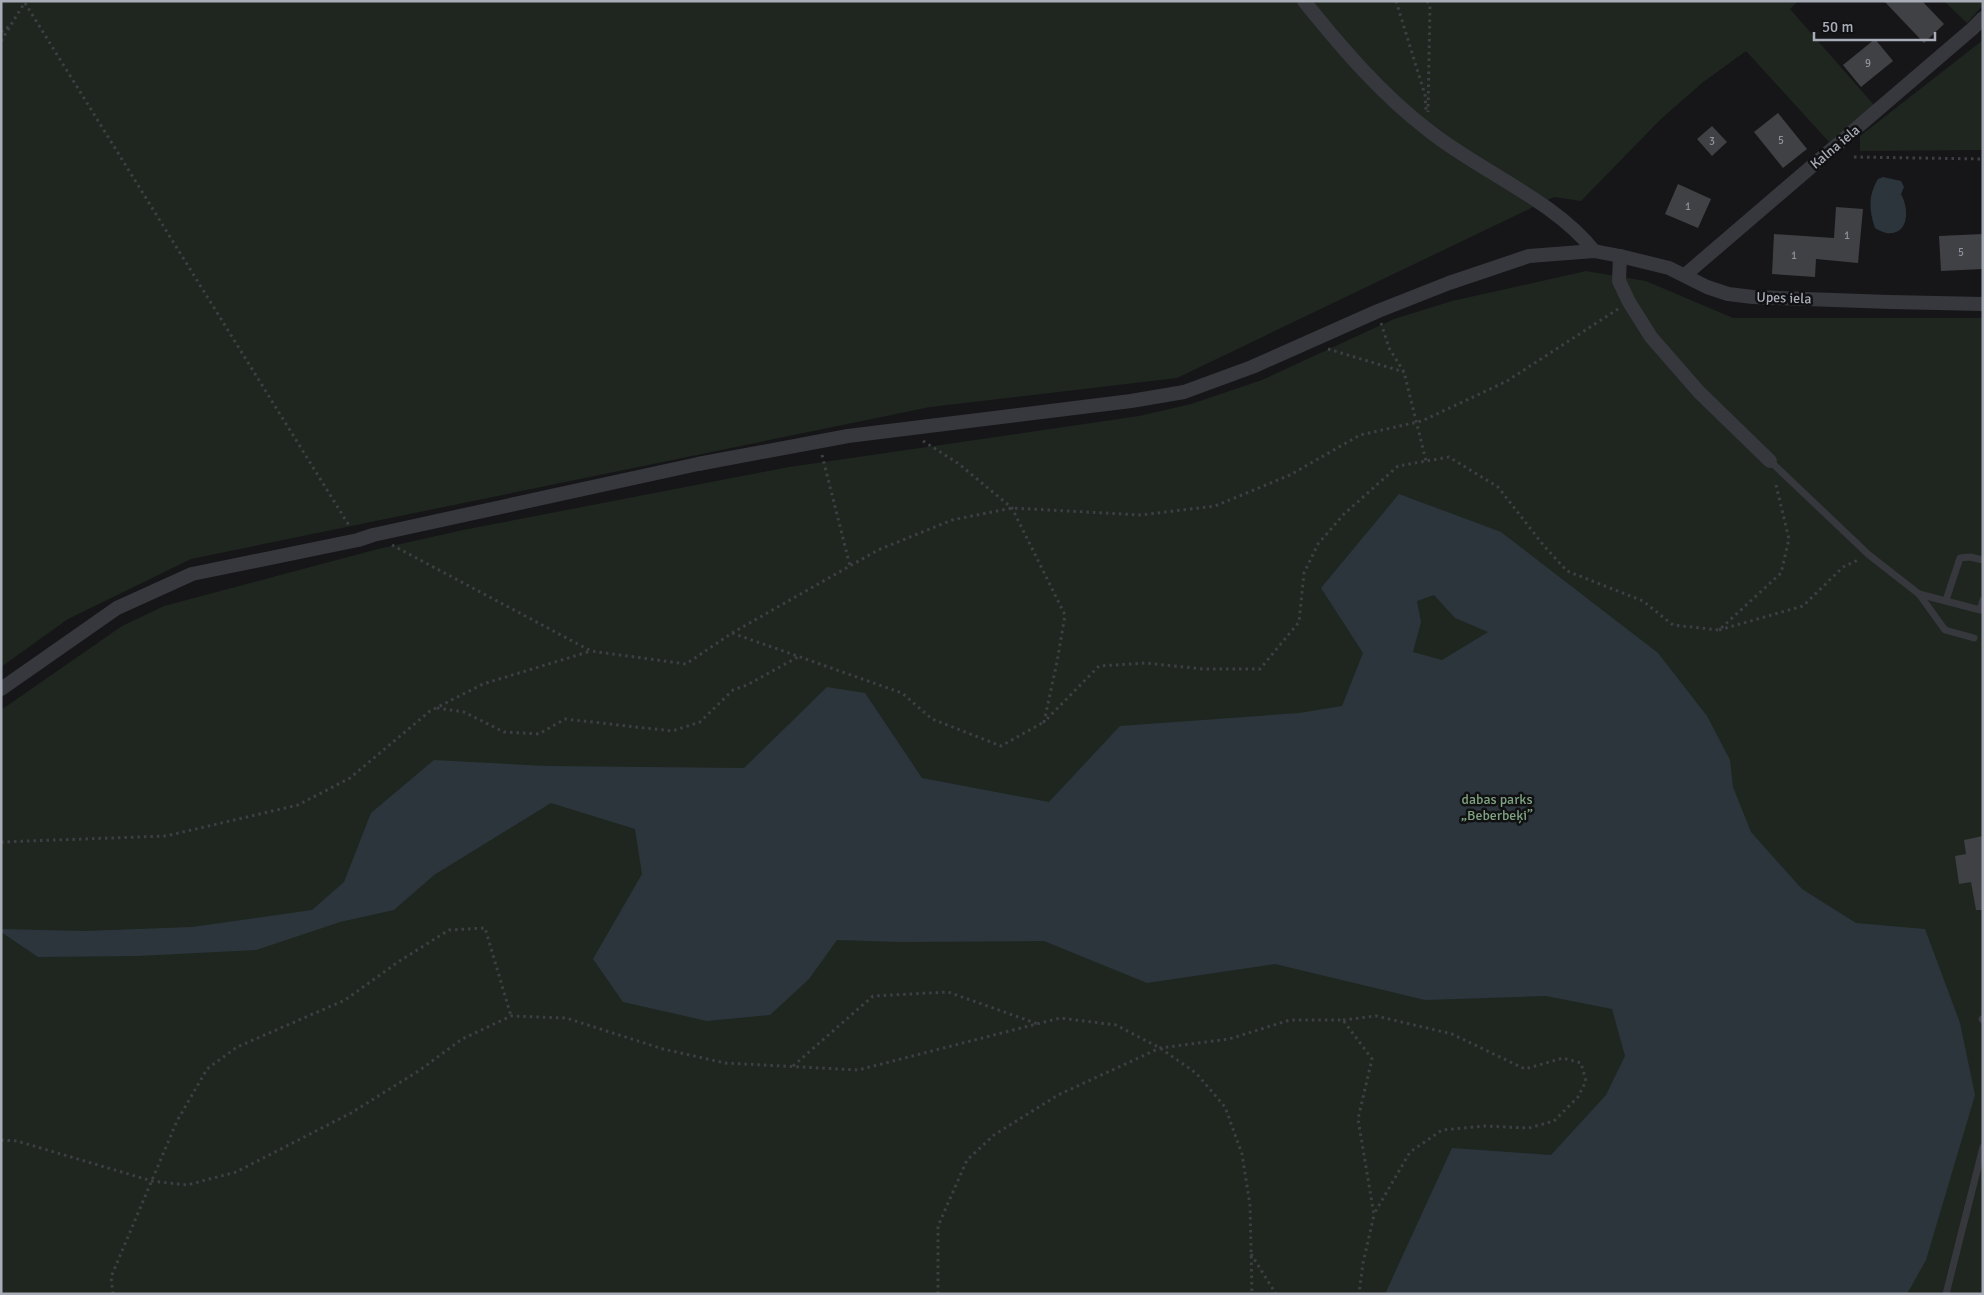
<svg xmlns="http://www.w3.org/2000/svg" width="1984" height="1295" viewBox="0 0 1984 1295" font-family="Signika,sans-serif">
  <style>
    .green { fill: #1e261f }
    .water { fill: #2c353c; fill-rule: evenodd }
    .building { fill: #404145 }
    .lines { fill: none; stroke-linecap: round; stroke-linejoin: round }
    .path { stroke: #3d3f44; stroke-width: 3; stroke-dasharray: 2.5 4; stroke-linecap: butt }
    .service { stroke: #37383d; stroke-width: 7 }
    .minor { stroke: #37383d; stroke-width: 14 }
    .labels { text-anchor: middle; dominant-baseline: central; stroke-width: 5; stroke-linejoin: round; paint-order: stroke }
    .number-label { font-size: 11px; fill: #8e929b }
    .street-label { font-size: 14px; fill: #a8adb8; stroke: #111113 }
    .park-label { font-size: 14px; fill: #7fa381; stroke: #111113 }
  </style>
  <rect width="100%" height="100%" fill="#161618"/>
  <g class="green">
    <polygon points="1,1 1798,1 1790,9 1874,105 1829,142 1746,51 1702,83 1660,120 1581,201 1554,197 1177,378 930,407 191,559 68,619 1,667"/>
    <polygon points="1944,1 1983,1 1983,5 1967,23"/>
    <polygon points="1983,40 1983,150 1860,151 1860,136"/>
    <polygon points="1586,271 1646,281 1733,318 1983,318 1983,1294 1,1294 1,710 122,626 164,606 378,549 463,530 789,467 1139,416 1191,404 1262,380 1394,319 1452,301"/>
  </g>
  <g class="water">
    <path d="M1883,177L1901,181L1904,187L1901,194C1909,208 1910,236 1886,233C1883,232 1878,230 1875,228C1869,210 1868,195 1878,179Z"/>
    <path d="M1399,494L1501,532L1658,653L1707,716L1730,760L1733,787L1751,832L1802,889L1856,923L1925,929L1960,1023L1975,1095L1926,1260L1907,1294H1390L1386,1292L1452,1148L1551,1155L1606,1095L1625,1056L1612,1009L1546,996L1425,1000L1275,964L1147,983L1044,941L900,942L837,940L809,979L770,1015L707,1021L623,1002L593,959L642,874L635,829L551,803L434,875L394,910L340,922L256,950L138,956L38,957L1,932V929L84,931L192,927L312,910L344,882L371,813L434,760L547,766L744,768L827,687L865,693L922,778L1049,802L1120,726L1299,713L1342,706L1363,653L1321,588ZM1434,595L1455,618L1488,632L1442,660L1413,652L1421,622L1417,601Z"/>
  </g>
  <g class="building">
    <polygon points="1884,1 1922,1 1944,24 1924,43"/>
    <polygon points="1875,39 1893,61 1861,87 1843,65"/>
    <polygon points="1778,113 1807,149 1783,168 1754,132"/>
    <polygon points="1712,126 1727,142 1712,156 1697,139"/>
    <polygon points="1678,184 1711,199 1698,228 1665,214"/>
    <polygon points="1836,207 1863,209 1858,263 1816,259 1815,277 1772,274 1774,234 1834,238"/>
    <polygon points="1983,234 1983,269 1941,271 1939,236"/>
    <polygon points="1983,836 1983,910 1976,910 1971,882 1959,884 1955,856 1966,854 1964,840"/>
  </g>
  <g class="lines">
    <g class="path">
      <polyline points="1396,1 1425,95 1426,110"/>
      <polyline points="1427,1 1430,5 1428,112"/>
      <polyline points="25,3 350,527"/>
      <polyline points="1,32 10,26"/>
      <polyline points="1,41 25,2"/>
      <polyline points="1854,157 1983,159"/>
      <polyline points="1381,323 1389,348 1404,372 1426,461"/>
      <polyline points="1328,349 1404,372"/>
      <polyline points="923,441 959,464 1012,508 1065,615 1057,662 1044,722 1099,666 1145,663 1203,669 1260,669 1299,622 1304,573 1318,544 1344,514 1398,466 1449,457 1498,487 1544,546 1567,571 1643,601 1673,625 1719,630 1781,573 1789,539 1775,481"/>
      <polyline points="822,455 850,566"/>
      <polyline points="392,545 591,651 686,664 732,633 902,693 932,719 1001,746 1044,722"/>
      <polyline points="1719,630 1803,606 1843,567 1860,559"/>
      <polyline points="732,633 878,550 952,520 1012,508 1141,515 1215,506 1290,475 1360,435 1422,421 1507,381 1618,309"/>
      <polyline points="437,708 464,712 504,732 539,734 565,719 672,731 700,722 733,690 747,685 798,657"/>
      <polyline points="1,842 166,836 298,805 350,778 430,711 483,684 591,651"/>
      <polyline points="1343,1020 1376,1016 1452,1034 1525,1069 1563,1058 1581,1063 1586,1081 1578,1097 1554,1121 1529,1128 1484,1126 1442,1130 1410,1152 1374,1214"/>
      <polyline points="793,1066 873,996 948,992 1038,1024"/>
      <polyline points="1,1140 17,1141 152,1181 187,1185 236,1172 351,1113 420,1070 462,1039 511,1016 566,1018 663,1049 725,1063 858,1070 1060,1018 1116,1025 1160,1048 1196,1073 1225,1107 1242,1154 1250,1205 1252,1294"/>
      <polyline points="1251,1254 1276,1294"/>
      <polyline points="113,1294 111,1277 177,1121 207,1069 237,1047 345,1000 398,962 449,930 485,928 511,1016"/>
      <polyline points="938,1294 938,1226 967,1160 994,1135 1058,1095 1160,1048 1229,1039 1290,1020 1343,1020 1372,1059 1358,1119 1374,1215 1363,1263 1359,1294"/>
    </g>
    <g class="service">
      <polyline points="1770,461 1869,555 1919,594 1945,630 1974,638"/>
      <polyline points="1919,594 1980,610 1983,600"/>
      <polyline points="1946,600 1960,558 1970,557 1983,560"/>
      <polyline points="1982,1019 1983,1020"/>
      <polyline points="1946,1294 1983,1147"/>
    </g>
    <g class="minor">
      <path d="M1304,1C1341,47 1381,94 1428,130C1479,171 1554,200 1594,251"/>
      <polyline points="1620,256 1619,281 1629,302 1651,337 1699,392 1770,461"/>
      <polyline points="1685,275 1972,29 1983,18"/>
      <polyline points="1,689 117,608 192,574 358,540 373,535 698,464 848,436 1131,401 1184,392 1252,367 1378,311 1449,283 1529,256 1594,251 1620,256 1669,268 1707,287 1728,294 1753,297 1890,302 1983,304"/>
    </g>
  </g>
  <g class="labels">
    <g class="number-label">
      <text x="1868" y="63">9</text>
      <text x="1781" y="140">5</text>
      <text x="1712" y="141">3</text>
      <text x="1688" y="206">1</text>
      <text x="1847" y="235">1</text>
      <text x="1961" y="252">5</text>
      <text x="1794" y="255">1</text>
    </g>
    <g class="street-label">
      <text transform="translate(1835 147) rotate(-40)">Kalna iela</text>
      <text transform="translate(1784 298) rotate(2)">Upes iela</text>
    </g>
    <g class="park-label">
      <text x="1497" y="799">dabas parks<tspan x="1497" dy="16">„Beberbeķi”</tspan></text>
    </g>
  </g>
  <rect width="1984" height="1295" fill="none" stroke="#a8adb8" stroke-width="5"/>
  <path d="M1814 32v8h121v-8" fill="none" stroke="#a8adb8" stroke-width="2.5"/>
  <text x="1822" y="32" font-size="15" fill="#a8adb8" stroke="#111113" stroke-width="4" paint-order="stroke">50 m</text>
</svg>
